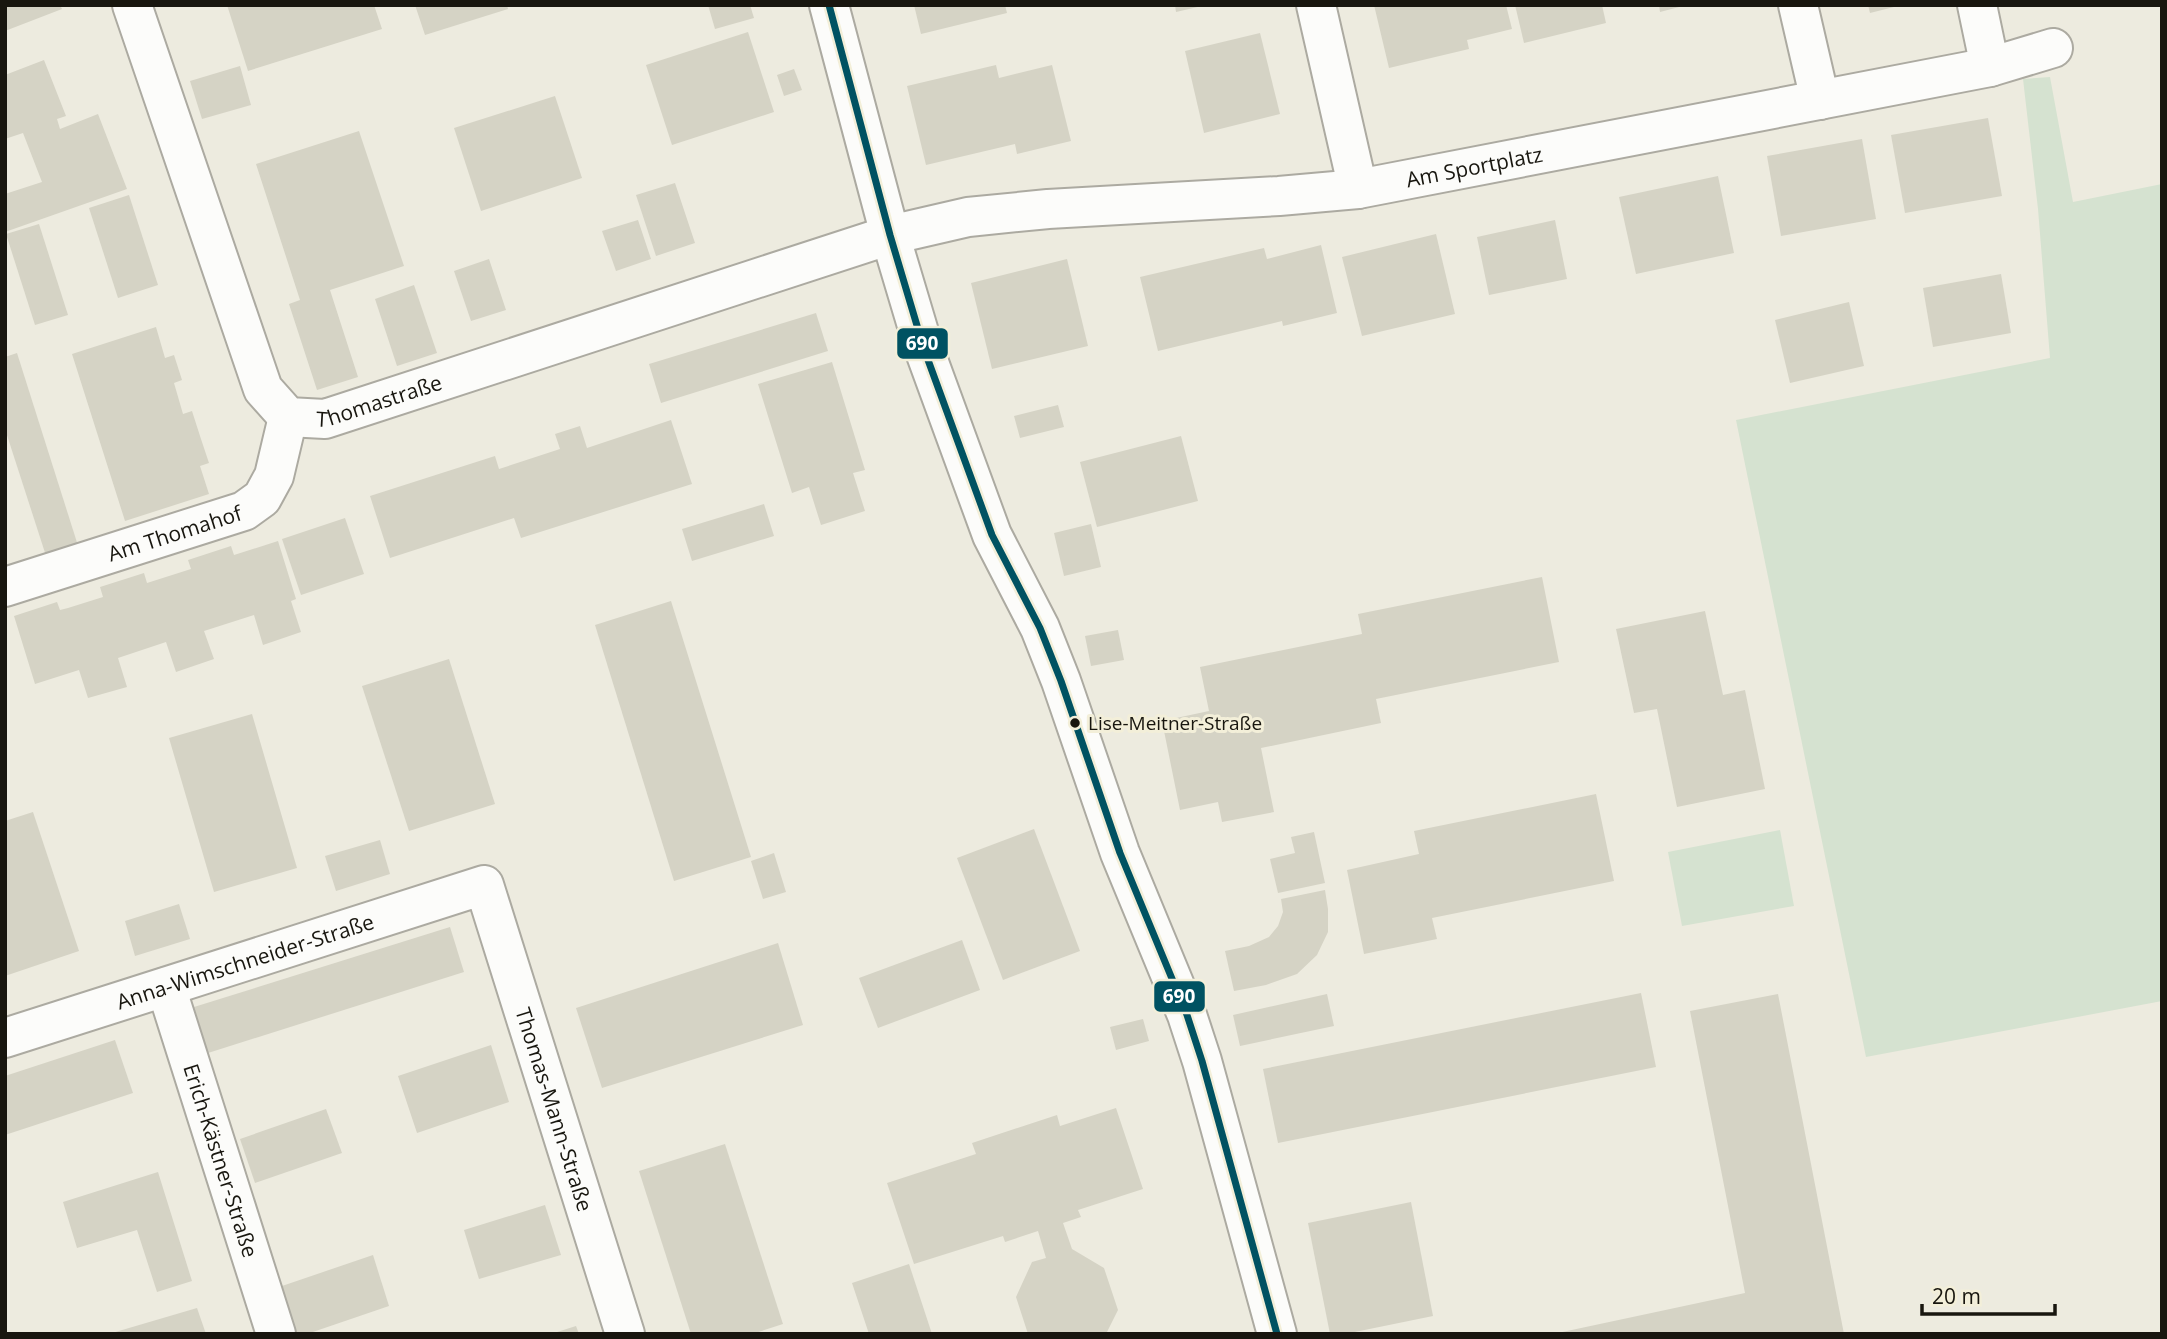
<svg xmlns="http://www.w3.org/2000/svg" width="2167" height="1339" viewBox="0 0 2167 1339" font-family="'Open Sans',sans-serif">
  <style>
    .green { fill: #d5e2d0 }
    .building { fill: #d5d3c5 }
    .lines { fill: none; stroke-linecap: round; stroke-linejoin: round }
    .minor-casing { stroke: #acaaa1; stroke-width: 42 }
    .minor { stroke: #fcfcfa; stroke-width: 38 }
    .bus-1-casing { stroke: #f3efd9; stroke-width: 12 }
    .bus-1 { stroke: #005262; stroke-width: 7 }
    .bus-dot { fill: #18160f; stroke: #f3efd9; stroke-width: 2.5 }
    .labels { text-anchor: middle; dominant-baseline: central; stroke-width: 6; stroke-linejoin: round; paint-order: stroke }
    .bus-label { font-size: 19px; fill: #18160f; stroke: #f3efd9; text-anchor: start }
    .street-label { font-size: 21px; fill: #18160f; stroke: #f3efd9 }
    .line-badge { stroke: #f3efd9; stroke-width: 2.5 }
    .badge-label { font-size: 19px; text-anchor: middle; font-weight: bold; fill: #fff }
  </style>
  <rect width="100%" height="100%" fill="#edebdf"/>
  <g class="green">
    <polygon points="2050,77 2073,202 2162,184 2162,1001 1866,1057 1736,420 2050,358 2038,209 2023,79"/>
    <polygon points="1780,830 1794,906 1682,926 1668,852"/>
  </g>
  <g class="building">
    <polygon points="5,5 60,5 62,9 5,31"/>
    <polygon points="227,5 374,5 382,29 248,71"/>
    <polygon points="415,5 507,5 508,9 425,35"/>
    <polygon points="708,5 750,5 754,18 715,29"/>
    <polygon points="914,5 1005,5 1007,13 921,34"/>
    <polygon points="1175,5 1202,5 1202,6 1176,12"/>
    <polygon points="1374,5 1506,5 1512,29 1467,40 1469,49 1389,68"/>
    <polygon points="1515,5 1602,5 1606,23 1524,43"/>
    <polygon points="1659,5 1683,5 1683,6 1660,12"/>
    <polygon points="1868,5 1898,5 1898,6 1870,13"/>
    <polygon points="748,32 774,112 672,145 646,65"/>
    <polygon points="1260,33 1280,114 1204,133 1185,51"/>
    <polygon points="44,60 66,116 57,119 60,129 98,114 127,189 5,232 5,194 42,182 23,133 5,139 5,75"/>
    <polygon points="996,65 999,78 1052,65 1071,141 1017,154 1015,144 926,165 907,86"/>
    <polygon points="240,66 251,105 202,119 190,81"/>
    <polygon points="794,69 802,90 784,96 777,75"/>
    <polygon points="555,96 582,178 481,211 454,128"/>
    <polygon points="1988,118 2002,196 1905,213 1891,135"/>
    <polygon points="359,131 404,266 330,290 358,377 317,390 289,304 300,300 256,164"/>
    <polygon points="1862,139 1876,219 1781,236 1767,156"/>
    <polygon points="1718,176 1734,253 1636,274 1619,197"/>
    <polygon points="675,183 695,243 656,256 636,195"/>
    <polygon points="129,195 158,285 118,298 89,208"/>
    <polygon points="638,220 651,259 616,271 602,231"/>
    <polygon points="1555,220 1567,279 1489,295 1477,237"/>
    <polygon points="39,224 68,315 35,325 6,234"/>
    <polygon points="1436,234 1455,314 1362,336 1342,257"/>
    <polygon points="1321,245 1337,313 1283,326 1282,321 1158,351 1140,277 1264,248 1267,259"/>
    <polygon points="489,259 506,310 471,321 454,271"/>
    <polygon points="1067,259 1088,346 992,369 971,283"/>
    <polygon points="2001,274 2011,333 1933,347 1923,288"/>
    <polygon points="414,285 437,353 397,366 375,299"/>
    <polygon points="1849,302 1864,366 1790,383 1775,320"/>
    <polygon points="816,313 828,351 661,403 649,364"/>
    <polygon points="156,327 165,358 174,355 182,380 174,383 183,414 192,411 200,436 209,463 200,466 209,494 125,521 72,354"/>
    <polygon points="17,353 80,552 48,562 5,429 5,357"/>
    <polygon points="832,362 865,470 853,473 865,511 821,525 809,487 792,493 758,384"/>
    <polygon points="1058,405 1064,427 1020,438 1014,416"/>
    <polygon points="671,420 692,484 521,538 514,518 390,558 370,496 495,456 499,469 560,449 555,434 580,426 587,448"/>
    <polygon points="1181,436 1198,501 1097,527 1080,462"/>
    <polygon points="764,504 774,536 692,561 682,529"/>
    <polygon points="345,518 364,574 301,595 282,539"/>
    <polygon points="1091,524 1101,567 1064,576 1054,533"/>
    <polygon points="278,541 296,599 291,601 301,632 263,645 254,615 204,631 214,659 176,672 166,642 118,658 127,687 88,698 79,670 35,684 14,616 57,602 60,610 68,608 103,597 100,587 144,573 147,583 191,569 188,560 231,546 234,555"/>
    <polygon points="1542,577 1559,662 1376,699 1381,723 1261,748 1274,812 1222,822 1218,802 1180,810 1162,721 1209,711 1200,667 1362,634 1358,614"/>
    <polygon points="671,601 751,857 674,881 595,625"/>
    <polygon points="1705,611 1723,695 1745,690 1765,789 1677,807 1657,709 1634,713 1616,629"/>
    <polygon points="1118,630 1124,660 1091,666 1085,636"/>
    <polygon points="449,659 495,804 409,831 362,686"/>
    <polygon points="252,714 297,868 214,892 169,738"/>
    <polygon points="1596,794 1614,881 1432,918 1437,939 1364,954 1347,870 1419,854 1414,831"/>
    <polygon points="33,812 79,951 5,976 5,821"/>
    <polygon points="1034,829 1080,951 1003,980 957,858"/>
    <polygon points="1314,832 1325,883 1278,893 1270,859 1295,853 1291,837"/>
    <polygon points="380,840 390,874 336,891 325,856"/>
    <polygon points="774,853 786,892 763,899 751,861"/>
    <polygon points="1325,890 1328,909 1328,932 1317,955 1297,974 1266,985 1234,991 1225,951 1249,946 1269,937 1278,926 1283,912 1281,899"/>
    <polygon points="179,904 190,939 135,956 125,921"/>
    <polygon points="450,927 464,972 208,1053 194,1007"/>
    <polygon points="962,940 980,990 878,1028 859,978"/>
    <polygon points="778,943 803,1025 602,1088 576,1008"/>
    <polygon points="1641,993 1656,1067 1278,1143 1263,1069"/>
    <polygon points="1327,994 1334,1026 1240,1046 1233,1015"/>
    <polygon points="1778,994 1844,1334 1553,1334 1745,1293 1690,1011"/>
    <polygon points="1143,1019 1149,1041 1116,1050 1110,1027"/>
    <polygon points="115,1040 133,1093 5,1135 5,1076"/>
    <polygon points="491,1045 509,1102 417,1133 398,1076"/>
    <polygon points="1116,1108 1143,1189 1078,1210 1081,1217 1063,1223 1072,1249 1104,1268 1118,1310 1106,1334 1028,1334 1016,1297 1032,1262 1046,1258 1038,1231 1005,1242 1003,1236 914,1264 887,1183 976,1154 972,1143 1057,1115 1060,1126"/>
    <polygon points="326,1109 342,1153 255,1183 240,1139"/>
    <polygon points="725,1144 783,1324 752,1334 691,1334 639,1171"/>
    <polygon points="158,1172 192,1281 157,1292 137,1230 77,1248 63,1202"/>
    <polygon points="1411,1202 1433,1316 1345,1334 1330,1334 1308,1223"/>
    <polygon points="545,1205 561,1255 479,1279 464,1230"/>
    <polygon points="373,1255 389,1306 307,1334 297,1334 282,1286"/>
    <polygon points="909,1264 932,1334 869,1334 852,1283"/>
    <polygon points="197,1308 206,1334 112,1334 112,1333"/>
    <polygon points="576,1326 579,1334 554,1334 554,1333"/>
  </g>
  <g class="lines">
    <g class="minor-casing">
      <g id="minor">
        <path id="s1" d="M132,5L263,389L288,417L325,419L890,235L968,217L1048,209L1279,196L1358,189L1990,67L2053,48"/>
        <polyline points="829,5 890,235 924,349 992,535 1040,628 1061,681 1120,853 1187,1015 1202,1061 1277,1334"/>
        <polyline points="1316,5 1358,189"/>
        <polyline points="1798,5 1820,100"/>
        <polyline points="1977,5 1990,67"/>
        <path id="s2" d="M5,587L244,511L262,498L274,476L288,417"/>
        <path id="s3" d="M166,987L276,1334"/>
        <path id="s4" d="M5,1038L484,885L625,1334"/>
      </g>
    </g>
    <use href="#minor" class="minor"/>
    <g class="bus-1-casing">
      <polyline id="bus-1" points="829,5 890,235 924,349 992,535 1040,628 1061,681 1120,853 1187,1015 1202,1061 1277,1334"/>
    </g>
    <use href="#bus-1" class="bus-1"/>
  </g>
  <circle class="bus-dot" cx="1075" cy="723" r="6"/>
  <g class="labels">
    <g class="bus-label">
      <text x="1088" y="723">Lise-Meitner-Straße</text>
    </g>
    <g class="street-label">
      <text stroke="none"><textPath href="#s1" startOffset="1664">Am Sportplatz</textPath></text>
      <text stroke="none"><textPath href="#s1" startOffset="537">Thomastraße</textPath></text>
      <text stroke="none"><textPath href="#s2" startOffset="178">Am Thomahof</textPath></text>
      <text stroke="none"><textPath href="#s4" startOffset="252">Anna-Wimschneider-Straße</textPath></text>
      <text stroke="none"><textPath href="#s4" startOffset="738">Thomas-Mann-Straße</textPath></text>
      <text stroke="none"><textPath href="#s3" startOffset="182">Erich-Kästner-Straße</textPath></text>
    </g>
  </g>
  <g class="line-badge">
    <rect x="896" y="327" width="53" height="33" rx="7" fill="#005262"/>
    <rect x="1153" y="980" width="53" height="33" rx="7" fill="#005262"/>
  </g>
  <g class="badge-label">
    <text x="922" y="350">690</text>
    <text x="1179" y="1003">690</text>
  </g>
  <rect width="2167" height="1339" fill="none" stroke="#18160f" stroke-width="14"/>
  <path d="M1922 1304v10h133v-10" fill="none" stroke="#18160f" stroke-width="3.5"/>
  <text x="1932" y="1304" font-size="21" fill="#18160f" stroke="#f3efd9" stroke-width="5" paint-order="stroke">20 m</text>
</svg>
